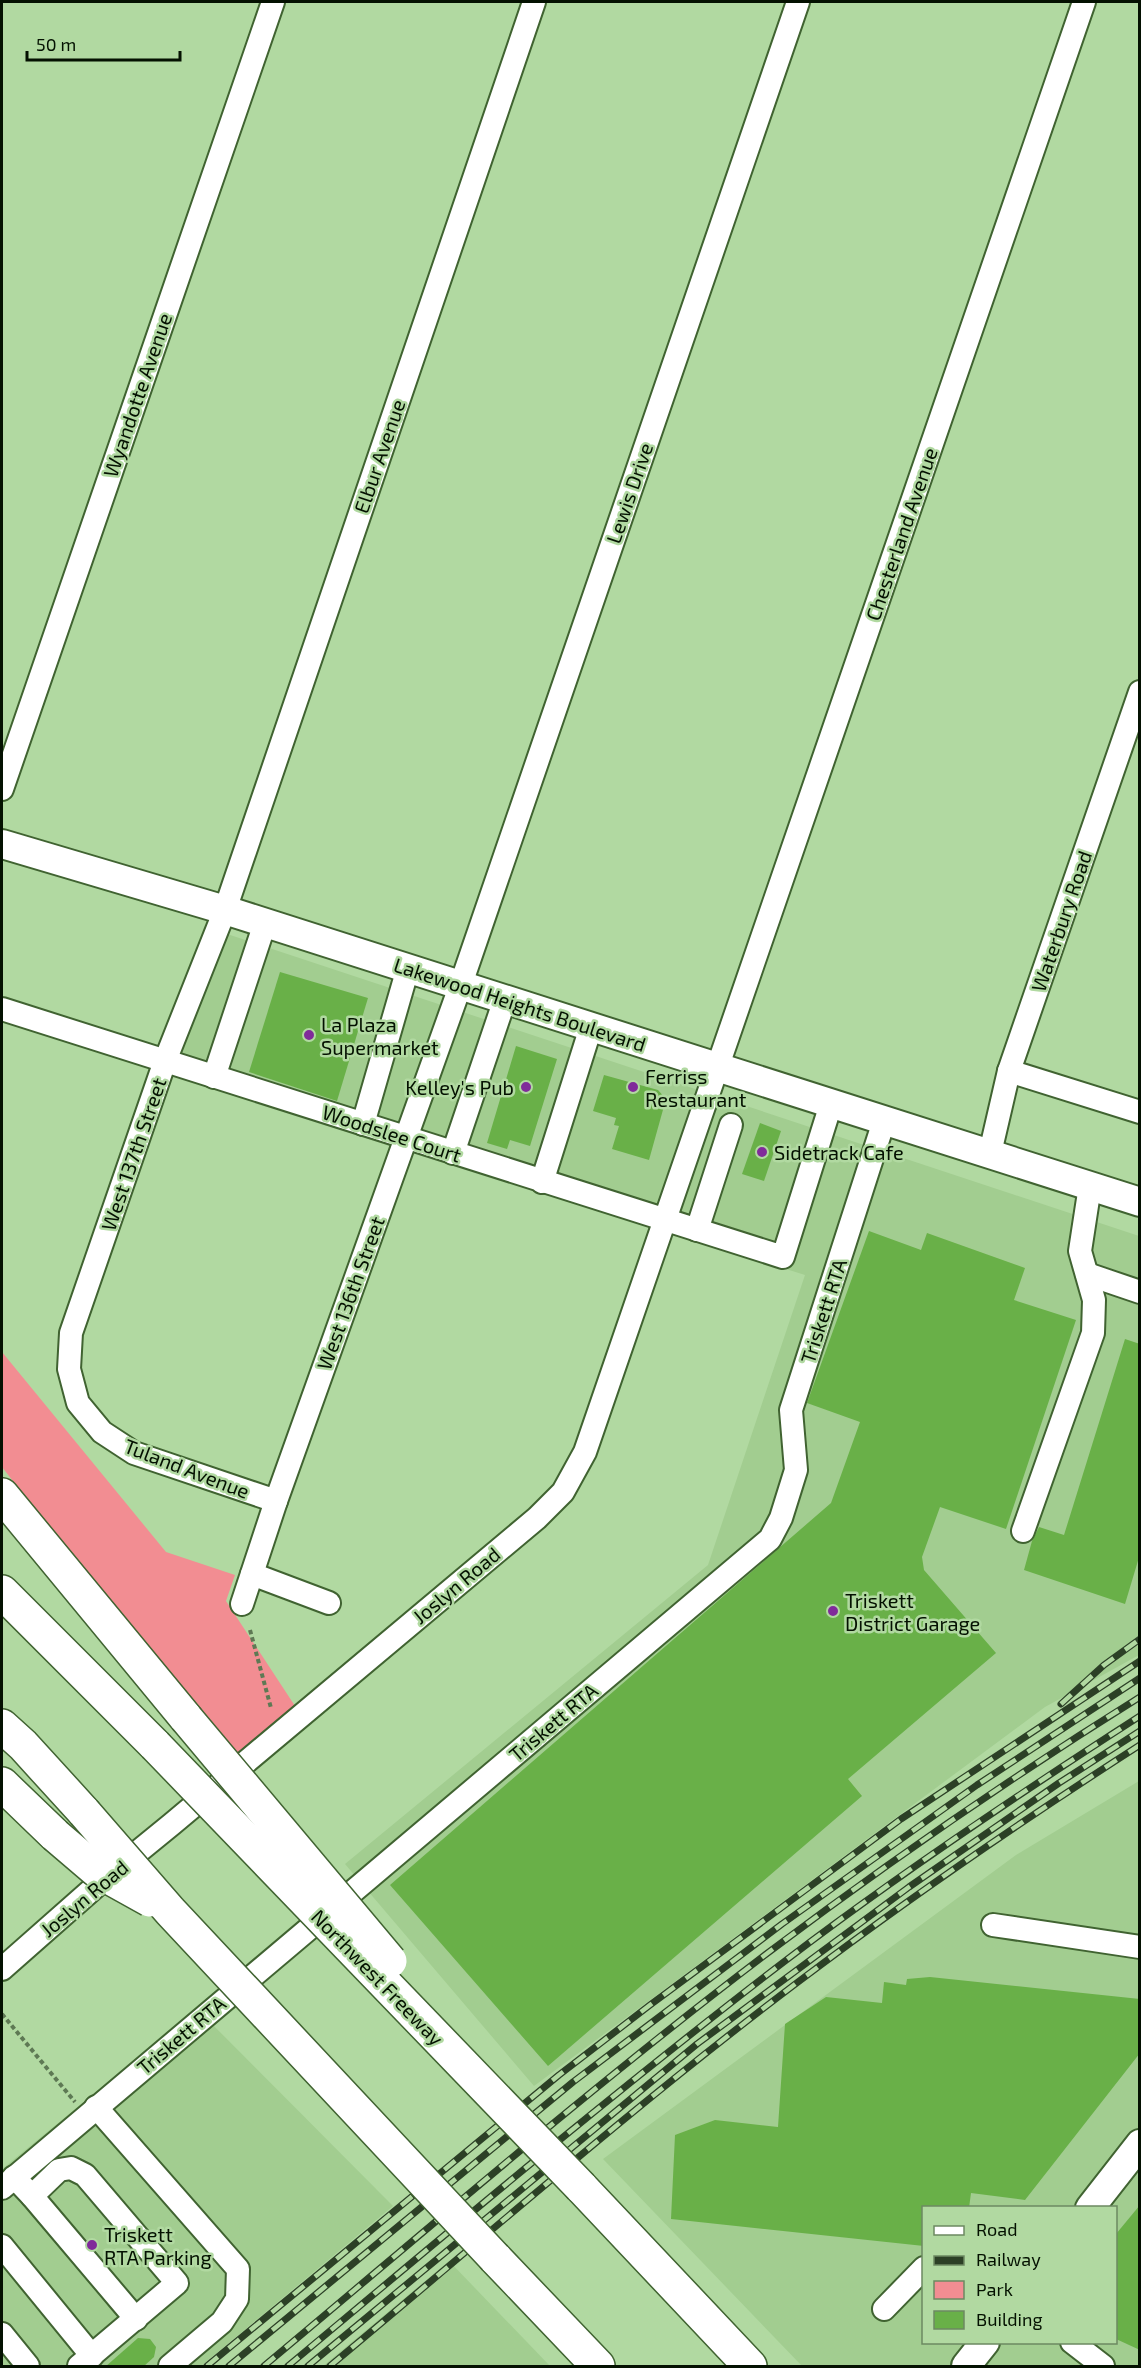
<svg xmlns="http://www.w3.org/2000/svg" width="1141" height="2368" viewBox="0 0 1141 2368" font-family="'Exo 2',sans-serif">
  <style>
    .built { fill: #a2cd90; fill-rule: evenodd }
    .green { fill: #f28d92 }
    .building { fill: #69b048 }
    .lines { fill: none; stroke-linecap: round; stroke-linejoin: round }
    .minor-casing { stroke: #406331; stroke-width: 26 }
    .major-casing { stroke: #406331; stroke-width: 32 }
    .highway-casing { stroke: #406331; stroke-width: 36 }
    .path { stroke: #5e7954; stroke-width: 4; stroke-dasharray: 4.5 3; stroke-linecap: butt }
    .minor { stroke: #fff; stroke-width: 22 }
    .major { stroke: #fff; stroke-width: 28 }
    .highway { stroke: #fff; stroke-width: 33 }
    .rail-casing { stroke: #2c4026; stroke-width: 7 }
    .rail { stroke: #b1d9a1; stroke-width: 4.5; stroke-dasharray: 14; stroke-linecap: butt }
    .highway-bridge-casing { stroke: #406331; stroke-width: 36; stroke-linecap: butt }
    .highway-bridge { stroke: #fff; stroke-width: 33 }
    .poi-dot { fill: #802b9a; stroke: #b1d9a1; stroke-width: 2 }
    .labels { text-anchor: middle; dominant-baseline: central; stroke-width: 5; stroke-linejoin: round; paint-order: stroke }
    .street-label { font-size: 20px; fill: #041101; stroke: #b1d9a1 }
    .poi-label { font-size: 20px; fill: #041101; stroke: #b1d9a1; text-anchor: start }
  </style>
  <rect width="100%" height="100%" fill="#b1d9a1"/>
  <g class="built">
    <polygon points="224,933 1139,1236 1139,1655 1045,1707 534,2086 345,1864 708,1565 805,1275 172,1075"/>
    <path d="M1139,1781V2366H802L603,2159L1016,1855ZM924,2208H1116V2342H924Z"/>
    <polygon points="197,2009 393,2206 201,2366 2,2366 2,2169"/>
    <polygon points="449,2261 550,2366 323,2366"/>
  </g>
  <polygon class="green" points="2,1352 166,1552 235,1575 226,1601 295,1706 238,1754 104,1598 2,1467"/>
  <g class="building">
    <polygon points="280,972 368,998 337,1101 249,1072"/>
    <polygon points="516,1046 557,1059 530,1146 510,1140 507,1149 487,1143"/>
    <polygon points="604,1075 658,1090 666,1099 649,1160 612,1149 619,1126 614,1125 616,1118 593,1111"/>
    <polygon points="760,1123 781,1131 764,1181 742,1174"/>
    <polygon points="869,1231 921,1250 927,1233 1025,1268 1014,1300 1076,1320 1006,1529 940,1507 922,1557 924,1570 996,1653 848,1779 862,1796 548,2066 390,1885 831,1503 860,1422 807,1403"/>
    <polygon points="1125,1339 1140,1344 1140,1554 1125,1604 1024,1570 1032,1541 1039,1527 1064,1535"/>
    <polygon points="930,1977 1140,1999 1140,2053 1025,2200 971,2193 969,2208 924,2208 924,2246 671,2219 675,2135 715,2120 778,2127 785,2024 826,1997 882,2003 884,1982 906,1985 907,1979"/>
    <polygon points="1140,2205 1140,2350 1116,2339 1116,2234"/>
    <polygon points="138,2338 150,2339 156,2347 154,2357 143,2367 105,2367"/>
  </g>
  <g class="lines">
    <g class="minor-casing">
      <g id="minor">
        <polyline points="2,789 273,2"/>
        <polyline points="2,1009 783,1257 831,1104"/>
        <polyline points="1009,1071 1140,1112"/>
        <polyline points="214,1077 265,923"/>
        <polyline points="363,1124 408,968"/>
        <polyline points="453,1153 505,999"/>
        <polyline points="990,1153 1009,1071 1140,692"/>
        <polyline points="542,1182 591,1027"/>
        <polyline points="697,1230 731,1125"/>
        <polyline points="1087,1274 1140,1292"/>
        <polyline points="276,1501 134,1453 102,1432 78,1403 69,1369 71,1333 165,1061 225,910 534,2"/>
        <polyline points="1023,1531 1093,1333 1094,1300 1080,1251 1090,1186"/>
        <polyline points="252,1574 329,1603"/>
        <polyline points="242,1604 276,1501 461,984 798,2"/>
        <polyline points="993,1925 1140,1947"/>
        <polyline points="2,1969 96,1886 172,1824 537,1518 563,1492 585,1452 1084,2"/>
        <polyline points="96,2107 238,2269 237,2299 222,2322 170,2366"/>
        <polyline points="14,2177 32,2196 59,2170 71,2168 85,2175 177,2283 79,2366"/>
        <polyline points="2,2188 770,1539 781,1518 796,1470 791,1410 884,1121"/>
        <polyline points="32,2196 136,2319"/>
        <polyline points="2,2246 92,2356"/>
        <polyline points="884,2309 924,2268"/>
        <polyline points="2,2334 28,2366"/>
        <polyline points="1072,2342 1103,2366"/>
      </g>
    </g>
    <g class="major-casing">
      <g id="major">
        <polyline points="2,844 225,910 1140,1202"/>
        <polyline points="1090,2208 1140,2144"/>
        <polyline points="966,2366 985,2342"/>
      </g>
    </g>
    <g class="highway-casing">
      <g id="highway">
        <polyline points="2,1495 186,1718"/>
        <polyline points="2,1592 155,1745"/>
        <polyline points="2,1726 23,1745 84,1812"/>
        <polyline points="2,1784 55,1835"/>
        <polyline points="581,2187 750,2366"/>
        <polyline points="495,2258 598,2366"/>
      </g>
    </g>
    <g class="path">
      <polyline points="250,1630 271,1708"/>
      <polyline points="2,2014 75,2102"/>
    </g>
    <use href="#minor" class="minor"/>
    <use href="#major" class="major"/>
    <use href="#highway" class="highway"/>
    <g class="rail-casing">
      <g id="rail">
        <polyline points="1061,1704 1104,1665 1140,1639"/>
        <polyline points="207,2366 559,2075 650,2005 901,1819 1140,1661"/>
        <polyline points="229,2366 573,2082 782,1924 977,1785 1140,1678"/>
        <path d="M264,2366C428,2229 590,2088 761,1958C883,1866 1010,1778 1140,1697"/>
        <path d="M288,2366C452,2229 615,2091 785,1961C899,1874 1019,1794 1140,1716"/>
        <polyline points="308,2366 697,2044 909,1887 1059,1783 1140,1731"/>
        <path d="M330,2366C485,2237 637,2103 798,1982C909,1898 1023,1820 1140,1745"/>
      </g>
    </g>
    <use href="#rail" class="rail"/>
    <g class="highway-bridge-casing">
      <g id="highway-bridge">
        <polyline points="186,1718 390,1961"/>
        <polyline points="155,1745 581,2187"/>
        <polyline points="84,1812 170,1911 495,2258"/>
        <polyline points="55,1835 96,1870 150,1900"/>
      </g>
    </g>
    <use href="#highway-bridge" class="highway-bridge"/>
  </g>
  <g class="poi-dot">
    <circle cx="309" cy="1035" r="6"/>
    <circle cx="526" cy="1087" r="6"/>
    <circle cx="633" cy="1087" r="6"/>
    <circle cx="762" cy="1152" r="6"/>
    <circle cx="833" cy="1611" r="6"/>
    <circle cx="92" cy="2245" r="6"/>
  </g>
  <g class="labels">
    <g class="street-label">
      <text transform="translate(137 395) rotate(-71)">Wyandotte Avenue</text>
      <text transform="translate(379 456) rotate(-71)">Elbur Avenue</text>
      <text transform="translate(629 493) rotate(-71)">Lewis Drive</text>
      <text transform="translate(901 534) rotate(-71)">Chesterland Avenue</text>
      <text transform="translate(1061 921) rotate(-71)">Waterbury Road</text>
      <text transform="translate(520 1004) rotate(18)">Lakewood Heights Boulevard</text>
      <text transform="translate(392 1133) rotate(18)">Woodslee Court</text>
      <text transform="translate(133 1154) rotate(-71)">West 137th Street</text>
      <text transform="translate(350 1293) rotate(-70)">West 136th Street</text>
      <text transform="translate(823 1311) rotate(-72)">Triskett RTA</text>
      <text transform="translate(187 1468) rotate(21)">Tuland Avenue</text>
      <text transform="translate(456 1585) rotate(-40)">Joslyn Road</text>
      <text transform="translate(553 1722) rotate(-40)">Triskett RTA</text>
      <text transform="translate(84 1898) rotate(-40)">Joslyn Road</text>
      <text transform="translate(378 1977) rotate(46)">Northwest Freeway</text>
      <text transform="translate(181 2035) rotate(-40)">Triskett RTA</text>
    </g>
    <g class="poi-label">
      <text x="321" y="1024">La Plaza<tspan x="321" dy="23">Supermarket</tspan></text>
      <text x="645" y="1076">Ferriss<tspan x="645" dy="23">Restaurant</tspan></text>
      <text x="514" y="1087" text-anchor="end">Kelley's Pub</text>
      <text x="774" y="1152">Sidetrack Cafe</text>
      <text x="845" y="1600">Triskett<tspan x="845" dy="23">District Garage</tspan></text>
      <text x="104" y="2234">Triskett<tspan x="104" dy="23">RTA Parking</tspan></text>
    </g>
  </g>
  <rect width="1141" height="2368" fill="none" stroke="#041101" stroke-width="6"/>
  <rect x="922" y="2206" width="195" height="138" fill="#b1d9a1" stroke="#6c8961" stroke-width="1.5"/>
  <rect x="934" y="2226" width="30" height="9" fill="#ffffff" stroke="#6c8961" stroke-width="1.5"/>
  <text x="976" y="2236" font-size="18" fill="#041101">Road</text>
  <rect x="934" y="2256" width="30" height="9" fill="#2c4026" stroke="#6c8961" stroke-width="1.5"/>
  <text x="976" y="2266" font-size="18" fill="#041101">Railway</text>
  <rect x="934" y="2281" width="30" height="18" fill="#f28d92" stroke="#6c8961" stroke-width="1.5"/>
  <text x="976" y="2296" font-size="18" fill="#041101">Park</text>
  <rect x="934" y="2311" width="30" height="18" fill="#69b048" stroke="#6c8961" stroke-width="1.5"/>
  <text x="976" y="2326" font-size="18" fill="#041101">Building</text>
  <path d="M27 51v9h153v-9" fill="none" stroke="#041101" stroke-width="3"/>
  <text x="36" y="51" font-size="18" fill="#041101" stroke="#b1d9a1" stroke-width="4.5" paint-order="stroke">50 m</text>
</svg>
